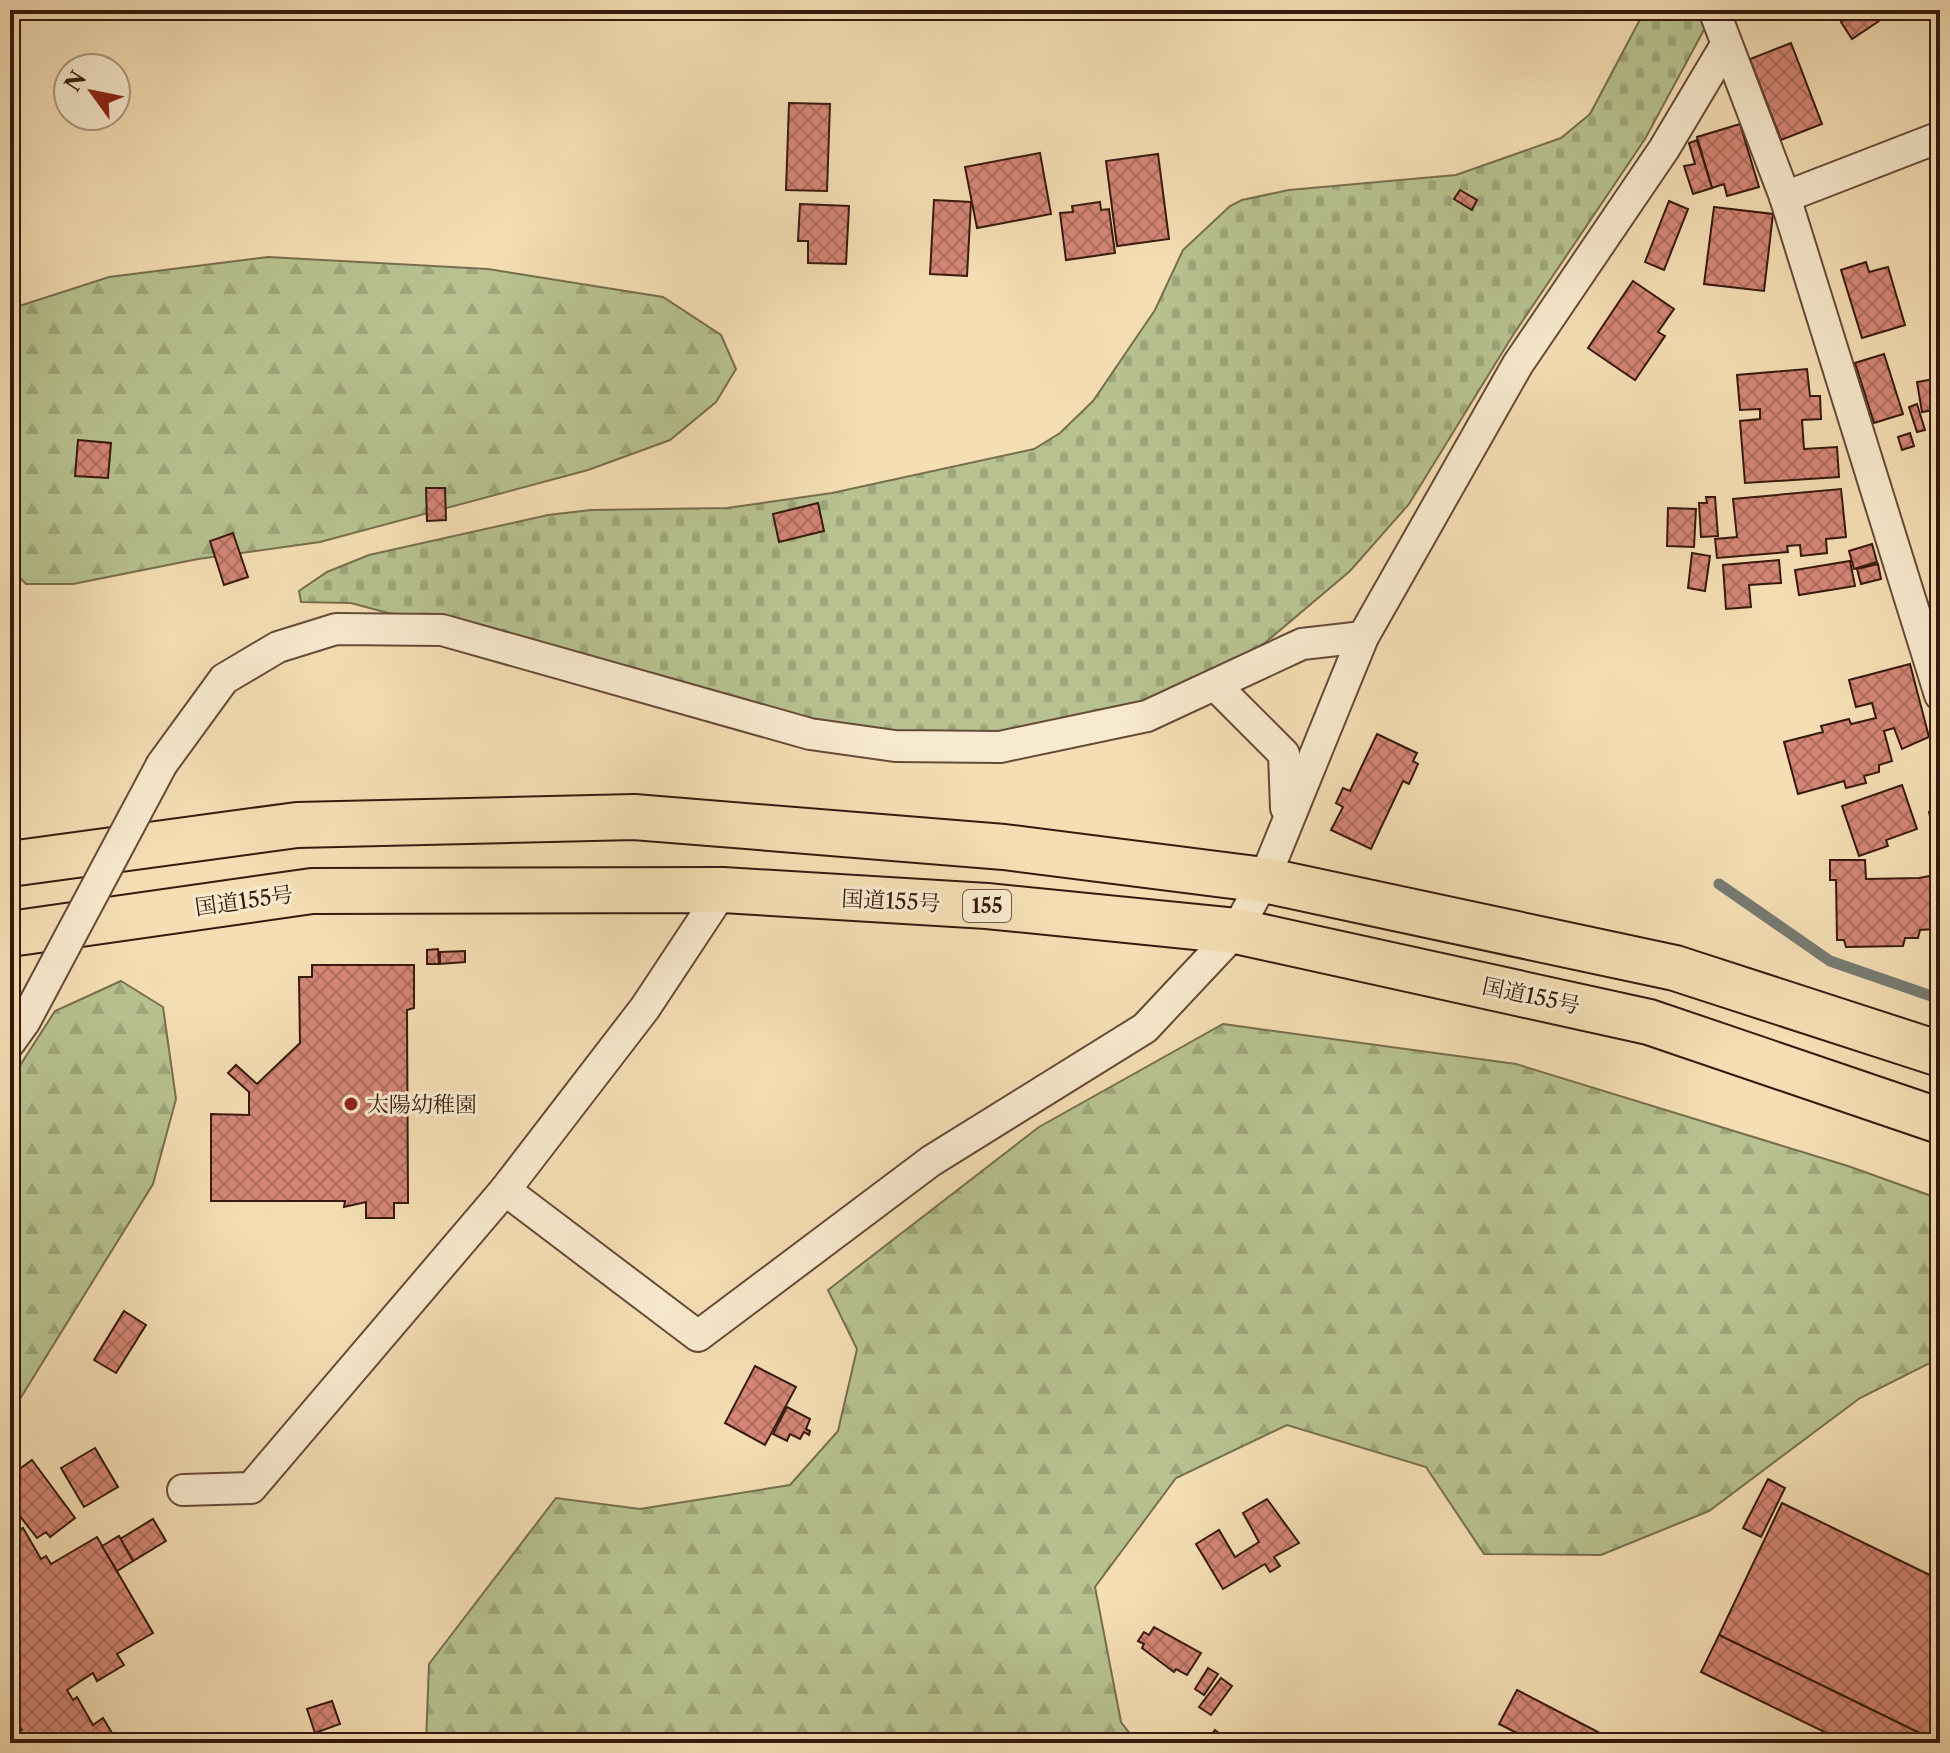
<svg xmlns="http://www.w3.org/2000/svg" width="1950" height="1753" viewBox="0 0 1950 1753" font-family="'Libre Caslon Text','Noto Serif JP',serif">
  <style>
    .forest { fill: url(#forest-firs); stroke: #776e4f; stroke-width: 2 }
    .cemetery { fill: url(#cemetery-stones); stroke: #776e4f; stroke-width: 2 }
    .lines { fill: none; stroke-linecap: round; stroke-linejoin: round }
    .stream { stroke: #767a73; stroke-width: 11 }
    .building { fill: url(#building-cross-hatch); stroke: #37190e; stroke-width: 2 }
    .minor-casing { stroke: #664a38; stroke-width: 34 }
    .trunk-casing { stroke: #37190e; stroke-width: 48 }
    .minor { stroke: #f8eace; stroke-width: 30 }
    .trunk { stroke: #f5deb4; stroke-width: 44 }
    .minor-bridge-casing { stroke: #664a38; stroke-width: 34; stroke-linecap: butt }
    .minor-bridge { stroke: #f8eace; stroke-width: 30 }
    .poi-dot { fill: #8f2418; stroke: #f8eace; stroke-width: 3 }
    .labels { text-anchor: middle; dominant-baseline: central; stroke-width: 6; stroke-linejoin: round; paint-order: stroke }
    .shield { fill: #f8eace; stroke: #715848; stroke-width: 2 }
    .shield-label { font-size: 20px; font-weight: bold; fill: #37190e }
    .street-label { font-size: 22px; fill: #37190e; stroke: #f8eace }
    .poi-label { font-size: 22px; fill: #37190e; stroke: #f8eace; text-anchor: start }
  </style>
  <defs>
    <pattern id="forest-firs" width="22" height="20" patternUnits="userSpaceOnUse" patternTransform="scale(2)"><rect width="22" height="20" fill="#b7c290"/><path d="M5 1l3.5 6h-7zM16 11l3.5 6h-7z" fill="#9ea67b"/></pattern>
    <pattern id="cemetery-stones" width="16" height="16" patternUnits="userSpaceOnUse" patternTransform="scale(2)"><rect width="16" height="16" fill="#b7c290"/><path d="M2 7V4a2 2 0 0 1 4 0v3zM10 15v-3a2 2 0 0 1 4 0v3z" fill="#9ea67b"/></pattern>
    <pattern id="building-cross-hatch" width="8" height="8" patternUnits="userSpaceOnUse" patternTransform="scale(2)"><rect width="8" height="8" fill="#d58676"/><path d="M0 0l8 8M0 8l8-8" fill="none" stroke="#ae6d5f"/></pattern>
  </defs>
  <rect width="100%" height="100%" fill="#f5deb4"/>
  <filter id="stains"><feTurbulence type="fractalNoise" baseFrequency=".0025" numOctaves="4"/><feColorMatrix values="0 0 0 0 .2 0 0 0 0 .09 0 0 0 0 .02 0 0 0 .5 -.17"/></filter>
  <radialGradient id="worn" r=".72"><stop offset=".6" stop-color="#630" stop-opacity="0"/><stop offset="1" stop-color="#630" stop-opacity=".3"/></radialGradient>
  <g class="forest">
    <polygon points="268,257 488,269 663,297 721,335 736,369 716,402 670,440 588,470 320,542 198,559 73,584 26,584 10,568 10,309 109,277"/>
    <polygon points="121,981 163,1007 176,1099 153,1184 10,1415 10,1081 55,1011"/>
    <polygon points="1223,1024 1516,1064 1848,1166 1940,1199 1940,1358 1860,1398 1709,1511 1601,1555 1484,1554 1426,1467 1287,1425 1176,1478 1095,1587 1121,1722 1137,1743 426,1743 429,1664 556,1498 640,1509 790,1485 838,1431 857,1349 828,1290 1039,1127"/>
  </g>
  <polygon class="cemetery" points="1645,10 1699,10 1705,28 1645,139 1513,335 1409,504 1350,571 1266,642 1213,675 1137,709 985,740 796,723 351,603 301,602 299,591 327,572 369,555 548,515 591,510 727,508 832,493 1034,449 1060,433 1093,401 1155,310 1183,250 1230,206 1242,200 1289,190 1456,175 1561,138 1590,114"/>
  <g class="lines">
    <polyline class="stream" points="1719,884 1830,961 1940,999"/>
  </g>
  <g class="building">
    <polygon points="1859,10 1861,13 1872,10 1879,21 1852,39 1841,22"/>
    <polygon points="1791,43 1822,124 1781,140 1750,59"/>
    <polygon points="789,103 830,104 827,191 786,190"/>
    <polygon points="1740,124 1759,187 1727,196 1724,184 1712,188 1697,137"/>
    <polygon points="1697,140 1712,188 1693,194 1684,166 1695,164 1689,143"/>
    <polygon points="1040,153 1051,214 977,228 965,167"/>
    <polygon points="1158,154 1169,239 1117,246 1106,161"/>
    <polygon points="1460,190 1477,200 1472,210 1454,199"/>
    <polygon points="934,200 971,202 967,276 930,274"/>
    <polygon points="1669,201 1688,209 1664,270 1645,262"/>
    <polygon points="1100,202 1101,210 1109,209 1115,253 1066,260 1060,213 1073,212 1072,206"/>
    <polygon points="800,204 849,206 846,264 808,263 808,241 798,241"/>
    <polygon points="1714,207 1773,214 1764,291 1704,284"/>
    <polygon points="1866,262 1869,272 1888,267 1905,325 1862,338 1841,270"/>
    <polygon points="1633,281 1674,309 1658,332 1665,336 1635,380 1588,348"/>
    <polygon points="1884,354 1903,414 1874,423 1855,363"/>
    <polygon points="1807,369 1810,396 1820,396 1821,419 1802,420 1804,449 1837,447 1839,477 1745,483 1740,421 1760,419 1760,409 1740,410 1737,375"/>
    <polygon points="1940,378 1940,409 1922,412 1917,382"/>
    <polygon points="1917,404 1925,430 1917,432 1909,407"/>
    <polygon points="1910,433 1914,446 1902,450 1898,437"/>
    <polygon points="78,440 111,443 108,478 75,476"/>
    <polygon points="426,488 445,488 446,520 427,521"/>
    <polygon points="1841,489 1846,537 1826,539 1827,553 1801,556 1800,545 1787,546 1788,552 1717,558 1715,539 1737,537 1733,499"/>
    <polygon points="1706,497 1715,497 1718,536 1701,537 1699,503 1707,503"/>
    <polygon points="818,503 824,531 779,542 773,514"/>
    <polygon points="1668,508 1696,509 1694,547 1667,546"/>
    <polygon points="233,533 248,577 224,585 210,541"/>
    <polygon points="1872,544 1877,562 1854,569 1849,551"/>
    <polygon points="1692,553 1710,556 1705,591 1688,588"/>
    <polygon points="1779,560 1781,583 1749,585 1751,607 1726,609 1723,565"/>
    <polygon points="1850,561 1855,586 1799,595 1795,570"/>
    <polygon points="1878,564 1881,579 1861,584 1857,569"/>
    <polygon points="1910,664 1929,737 1902,749 1894,728 1884,731 1892,761 1879,765 1879,772 1864,776 1866,783 1846,788 1844,781 1798,794 1784,742 1823,732 1821,726 1849,719 1851,724 1876,718 1872,703 1856,707 1849,680"/>
    <polygon points="1377,734 1417,753 1413,761 1418,764 1409,784 1403,781 1371,849 1331,830 1343,807 1336,803 1343,788 1350,791"/>
    <polygon points="1902,785 1917,829 1886,840 1888,846 1859,856 1842,806"/>
    <polygon points="1940,810 1940,834 1934,835 1929,812"/>
    <polygon points="1830,860 1865,860 1866,879 1919,878 1940,874 1940,904 1934,904 1934,929 1920,930 1918,938 1905,938 1903,946 1846,947 1844,940 1837,940 1836,880 1830,880"/>
    <polygon points="438,949 439,964 427,964 427,950"/>
    <polygon points="465,951 465,962 440,964 440,952"/>
    <polygon points="312,965 414,965 414,1008 407,1010 408,1203 394,1203 394,1218 366,1218 366,1202 344,1207 345,1201 211,1201 211,1114 249,1115 249,1092 228,1073 236,1065 257,1084 300,1043 299,977 312,977"/>
    <polygon points="124,1311 146,1325 116,1373 94,1360"/>
    <polygon points="755,1366 796,1387 765,1445 725,1423"/>
    <polygon points="787,1407 810,1419 806,1429 810,1431 809,1435 804,1432 800,1439 790,1434 787,1441 773,1434"/>
    <polygon points="95,1448 118,1487 84,1507 61,1468"/>
    <polygon points="32,1460 75,1518 50,1537 46,1532 37,1538 19,1515 15,1518 10,1511 10,1476"/>
    <polygon points="1768,1479 1785,1488 1761,1537 1743,1528"/>
    <polygon points="1267,1499 1299,1543 1274,1557 1280,1566 1270,1572 1265,1564 1223,1589 1196,1544 1219,1530 1235,1557 1259,1542 1243,1513"/>
    <polygon points="1782,1503 1940,1580 1940,1743 1719,1635"/>
    <polygon points="153,1519 166,1541 133,1561 120,1539"/>
    <polygon points="23,1528 41,1559 46,1556 51,1564 97,1537 153,1633 117,1654 124,1665 97,1681 93,1673 67,1690 73,1700 77,1697 93,1725 103,1718 118,1743 10,1743 10,1737 22,1730 16,1720 10,1722 10,1616 18,1611 10,1599 10,1536"/>
    <polygon points="119,1536 133,1561 117,1571 102,1546"/>
    <polygon points="1154,1627 1201,1653 1187,1675 1176,1669 1174,1672 1142,1648 1144,1644 1138,1641 1144,1632 1149,1635"/>
    <polygon points="1719,1635 1940,1743 1847,1743 1701,1672"/>
    <polygon points="1208,1668 1218,1674 1204,1695 1195,1689"/>
    <polygon points="1221,1678 1232,1686 1211,1715 1199,1707"/>
    <polygon points="1517,1690 1619,1743 1527,1743 1515,1737 1517,1733 1499,1724"/>
    <polygon points="332,1701 340,1724 315,1733 307,1709"/>
    <polygon points="1215,1730 1232,1743 1205,1743"/>
  </g>
  <g class="lines">
    <g class="minor-casing">
      <g id="minor">
        <polyline points="1714,10 1785,197 1940,695"/>
        <polyline points="1785,197 1940,137"/>
        <polyline points="1215,685 1284,754 1286,808"/>
        <polyline points="162,764 224,679 278,647 336,629 442,630 810,734 895,746 1000,747 1147,716 1302,644 1363,637"/>
        <polyline points="10,1042 25,1021"/>
        <polyline points="505,1190 698,1336 931,1161 1145,1028 1236,931 1264,880 1363,637 1518,364 1664,149 1726,45"/>
        <polyline points="183,1490 251,1488 505,1190 645,1008 723,890"/>
      </g>
    </g>
    <g class="trunk-casing">
      <g id="trunk">
        <polyline points="10,864 297,825 634,817 1004,847 1264,880 1675,968 1940,1054"/>
        <polyline points="10,934 312,891 723,890 987,906 1236,931 1649,1022 1940,1121"/>
      </g>
    </g>
    <use href="#minor" class="minor"/>
    <use href="#trunk" class="trunk"/>
    <g class="minor-bridge-casing">
      <polyline id="minor-bridge" points="25,1021 162,764"/>
    </g>
    <use href="#minor-bridge" class="minor-bridge"/>
  </g>
  <circle class="poi-dot" cx="351" cy="1104" r="8"/>
  <g class="labels">
    <rect class="shield" x="963" y="890" width="48" height="32" rx="6"/>
    <g class="shield-label">
      <text x="987" y="906">155</text>
    </g>
    <g class="street-label">
      <text transform="translate(244 901) rotate(-8)">国道155号</text>
      <text transform="translate(891 901) rotate(3)">国道155号</text>
      <text transform="translate(1531 996) rotate(12)">国道155号</text>
    </g>
    <g class="poi-label">
      <text x="367" y="1104">太陽幼稚園</text>
    </g>
  </g>
  <rect width="1950" height="1753" fill="none" stroke="#f5deb4" stroke-width="40"/>
  <rect x="12" y="12" width="1926" height="1729" fill="none" stroke="#37190e" stroke-width="4"/>
  <rect x="20" y="20" width="1910" height="1713" fill="none" stroke="#37190e" stroke-width="2"/>
  <g transform="translate(92 92) rotate(303)"><circle r="38" fill="#f8eace" stroke="#ab9681" stroke-width="2"/>
  <path d="M0-6L14 30L0 20L-14 30Z" fill="#8f2418"/>
  <text y="-12" font-size="22" font-weight="bold" text-anchor="middle" fill="#37190e">N</text>
  </g>
  <rect width="100%" height="100%" filter="url(#stains)"/>
  <rect width="100%" height="100%" fill="url(#worn)"/>
</svg>
